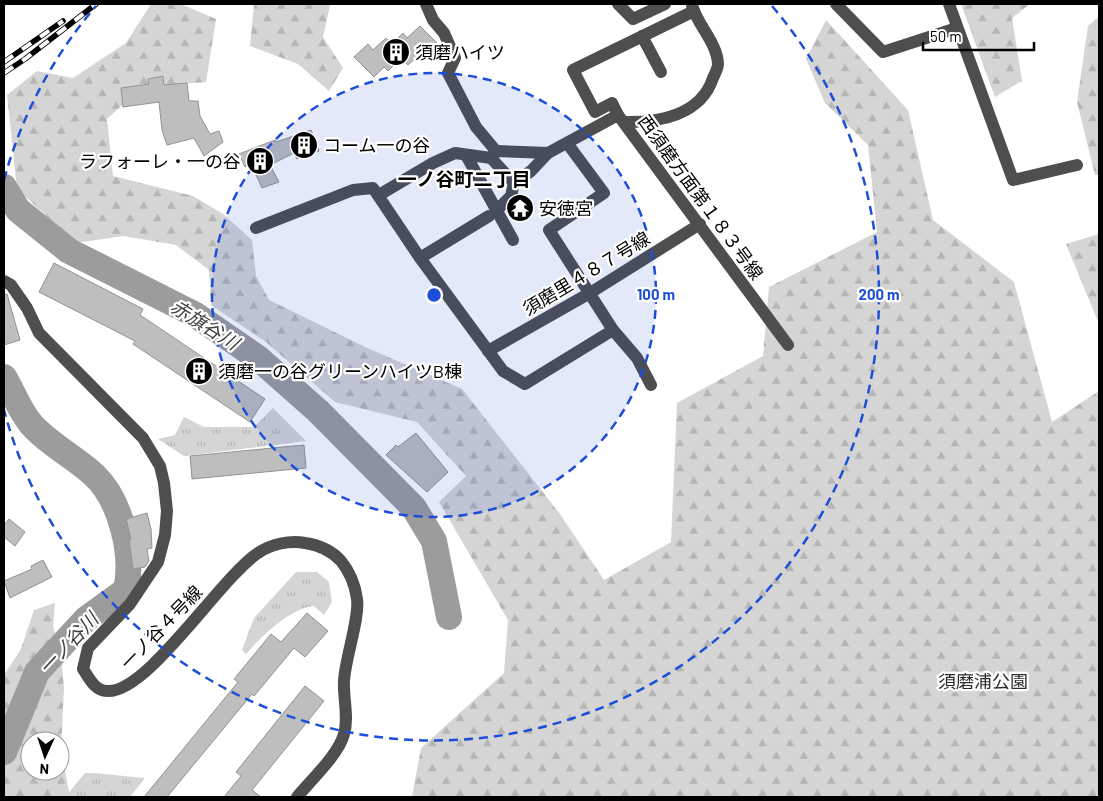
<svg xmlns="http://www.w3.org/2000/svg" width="1103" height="801" viewBox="0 0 1103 801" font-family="Barlow,'Noto Sans JP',sans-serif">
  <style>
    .grass { fill: url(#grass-tufts) }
    .forest { fill: url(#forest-firs); fill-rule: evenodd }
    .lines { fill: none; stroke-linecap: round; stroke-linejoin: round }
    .river { stroke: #9c9c9c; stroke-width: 26 }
    .building { fill: #bebebe; stroke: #929292 }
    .minor { stroke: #4e4e4e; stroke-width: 12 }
    .rail-casing { stroke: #000; stroke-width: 5.5 }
    .rail { stroke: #fff; stroke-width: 4; stroke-dasharray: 11; stroke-linecap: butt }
    .ring { fill: none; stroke: #1d4ed8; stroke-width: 2.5; stroke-dasharray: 9 6 }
    .labels { text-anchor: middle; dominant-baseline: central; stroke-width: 4.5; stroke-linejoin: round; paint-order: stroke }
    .poi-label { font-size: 18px; fill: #000; stroke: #fff; text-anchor: start }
    .street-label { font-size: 18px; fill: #000; stroke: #fff }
    .park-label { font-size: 18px; fill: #2c2c2c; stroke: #fff }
    .neighbourhood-label { font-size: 19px; font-weight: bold; fill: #000; stroke: #fff }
    .water-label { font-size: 19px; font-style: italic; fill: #3d3d3d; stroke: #fff }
    .centre { fill: #1d4ed8; stroke: #fff; stroke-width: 2.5 }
    .ring-label { font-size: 15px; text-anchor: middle; font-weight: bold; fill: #1d4ed8; stroke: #fff; stroke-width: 4.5; stroke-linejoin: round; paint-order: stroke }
  </style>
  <defs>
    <pattern id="grass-tufts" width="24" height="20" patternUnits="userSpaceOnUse" patternTransform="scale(1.25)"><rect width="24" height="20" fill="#d5d5d5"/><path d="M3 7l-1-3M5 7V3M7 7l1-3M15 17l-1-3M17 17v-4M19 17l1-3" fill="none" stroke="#b5b5b5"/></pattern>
    <pattern id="forest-firs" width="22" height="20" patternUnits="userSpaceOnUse" patternTransform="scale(1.25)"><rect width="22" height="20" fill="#d5d5d5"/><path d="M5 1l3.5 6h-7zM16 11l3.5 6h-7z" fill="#b5b5b5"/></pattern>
  </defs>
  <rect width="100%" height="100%" fill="#fff"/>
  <g class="grass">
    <polygon points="273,408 306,441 184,456 158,439 175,435 184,417 204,427 254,427"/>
    <path d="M296,572H317L329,582L332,602L324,615L314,606C290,608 261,637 246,654L242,650L254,618Z"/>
    <polygon points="85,773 93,773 145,778 130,797 65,797"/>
  </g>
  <g class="forest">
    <polygon points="151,4 181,4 216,19 206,82 142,87 107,119 113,176 193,196 223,214 252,240 256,276 269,300 365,347 462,389 560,514 604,580 671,542 677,403 763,356 769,287 877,232 868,145 825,103 806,59 826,20 908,110 933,220 1014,282 1052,422 1099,391 1099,797 412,797 421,748 504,673 508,620 439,502 466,476 417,422 335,402 266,342 211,305 209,270 176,245 123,236 76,243 17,189 7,95 37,71 73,78 126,43"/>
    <polygon points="254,4 330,5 323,37 343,68 329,91 298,64 250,46"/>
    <polygon points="961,4 1030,4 1012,18 1022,81 995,97"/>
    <polygon points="1099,17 1099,175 1095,175 1077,102 1088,26"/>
    <polygon points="1099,234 1099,324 1066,244"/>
    <path d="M55,603L53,626L61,656L64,688L61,749L70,797H4V675L21,649L34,610ZM30,741H60V771H30Z"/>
  </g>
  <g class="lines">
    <g class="river">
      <polyline points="4,187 18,210 69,251 194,314 258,358 318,411 414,508 434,541 449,617"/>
      <path d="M4,377C13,392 20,411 31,424C47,443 76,458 94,475C121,500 134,555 126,590L86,619L37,672L4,752"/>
    </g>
  </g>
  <g class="building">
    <polygon points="420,26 439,45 425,58 421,53 408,65 401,58 388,71 384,67 374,77 354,57 368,44 373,50 386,38 392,44 403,33 407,38"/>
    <polygon points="163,76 164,85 187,83 189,101 198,101 200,116 210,134 219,131 223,142 204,156 194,138 167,145 162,130 159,102 123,107 121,88 149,84 148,79"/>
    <polygon points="311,130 319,151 297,159 294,153 270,165 279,182 262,188 251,164 245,167 239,154 275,140 276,142"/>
    <polygon points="54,263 143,309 140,315 265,399 250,422 133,344 135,341 39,292"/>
    <polygon points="7,294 20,340 4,345 4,295"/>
    <polygon points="416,433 448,472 427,492 386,455 396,445 398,447"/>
    <polygon points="304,445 306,468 192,479 190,456"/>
    <polygon points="147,513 151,529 152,548 147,549 149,561 145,567 133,569 129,539 131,539 126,519"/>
    <polygon points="9,519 25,532 15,546 4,537 4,525"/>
    <polygon points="43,560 52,577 10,598 4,581 32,569 31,566"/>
    <polygon points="307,613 328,631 305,657 294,648 254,696 252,694 167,797 144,797 238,682 234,679 271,634 281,642"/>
    <polygon points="305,686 324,701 252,790 261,797 224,797 241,776 236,772"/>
  </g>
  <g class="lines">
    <g class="minor">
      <polyline points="426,4 433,20 444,33 455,58 448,73 476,127 496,151"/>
      <polyline points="618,4 633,19 665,4"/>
      <polyline points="836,4 883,52 957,28"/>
      <polyline points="949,4 1013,180 1077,165"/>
      <polyline points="694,11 573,70 595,112 612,103 618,115 788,345"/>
      <polyline points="642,36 661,72"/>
      <path d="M624,122C659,123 701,115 713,78C715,74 718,68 718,64C717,42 697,25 692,5"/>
      <polyline points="567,143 604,193 549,230 613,330 637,358 651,385"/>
      <polyline points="466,155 513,240"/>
      <polyline points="491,158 514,183"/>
      <polyline points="379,195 433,163 455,153 491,158 496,151 548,153 618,115"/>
      <polyline points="497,210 511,196 514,183 531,171 548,153"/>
      <polyline points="256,228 353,190 373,188 420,258 503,371 525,384 613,330"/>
      <polyline points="420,258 489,216"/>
      <path d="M4,281L11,285L27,308L39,333L143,438L160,466L164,483L167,511L165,535L158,562L130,604L88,648L83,669C89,678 95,691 107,691C147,694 221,577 258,553C271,544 290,540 305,543C319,545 332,551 341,561C350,572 355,584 357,599C360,617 345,659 344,681C343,698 349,717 344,734C339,754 311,780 297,797"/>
      <polyline points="488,351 590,293 700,224"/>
    </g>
    <g class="rail-casing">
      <g id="rail">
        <polyline points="4,62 63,21"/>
        <polyline points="4,73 25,59 96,4"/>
      </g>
    </g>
    <use href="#rail" class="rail"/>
  </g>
  <circle cx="434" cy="295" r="222" fill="#1d4ed8" fill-opacity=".12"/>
  <g class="ring">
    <circle cx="434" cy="295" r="222"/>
    <path d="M4 180A445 445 0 0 1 96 6M772 6A445 445 0 1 1 4 410"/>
  </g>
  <defs>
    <g id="building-disc" transform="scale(1.4375)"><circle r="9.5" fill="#000" stroke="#fff"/><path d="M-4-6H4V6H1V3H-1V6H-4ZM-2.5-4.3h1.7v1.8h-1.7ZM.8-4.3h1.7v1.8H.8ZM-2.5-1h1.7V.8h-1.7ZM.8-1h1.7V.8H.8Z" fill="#fff"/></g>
    <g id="temple-disc" transform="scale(1.4375)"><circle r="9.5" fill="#000" stroke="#fff"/><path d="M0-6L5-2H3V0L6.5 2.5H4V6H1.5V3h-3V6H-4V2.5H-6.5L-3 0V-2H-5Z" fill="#fff"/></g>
  </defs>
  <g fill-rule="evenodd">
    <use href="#building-disc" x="396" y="52"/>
    <use href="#building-disc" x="304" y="145"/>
    <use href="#building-disc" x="260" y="161"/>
    <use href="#temple-disc" x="520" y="208"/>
    <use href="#building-disc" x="199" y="371"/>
  </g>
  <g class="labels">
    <g class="poi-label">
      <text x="415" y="52">須磨ハイツ</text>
      <text x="323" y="145">コーム一の谷</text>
      <text x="241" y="161" text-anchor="end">ラフォーレ・一の谷</text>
      <text x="539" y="208">安徳宮</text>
      <text x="218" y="371">須磨一の谷グリーンハイツB棟</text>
    </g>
    <g class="street-label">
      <text transform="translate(701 197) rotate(54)">西須磨方面第１８３号線</text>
      <text transform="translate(586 273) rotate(-31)">須磨里４８７号線</text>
      <text transform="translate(161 627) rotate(-46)">一ノ谷４号線</text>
    </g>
    <g class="park-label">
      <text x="983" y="681">須磨浦公園</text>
    </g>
    <g class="neighbourhood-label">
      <text x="464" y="178">一ノ谷町二丁目</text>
    </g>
    <g class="water-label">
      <text transform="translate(205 324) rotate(32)">赤旗谷川</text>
      <text transform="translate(68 643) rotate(-47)">一ノ谷川</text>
    </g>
  </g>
  <circle cx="434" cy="295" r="8" class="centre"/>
  <g class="ring-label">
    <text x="656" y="300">100 m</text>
    <text x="879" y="300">200 m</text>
  </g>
  <rect width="1103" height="801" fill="none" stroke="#000000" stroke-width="10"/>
  <g transform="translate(45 756) rotate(183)"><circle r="24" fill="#ffffff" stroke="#999999"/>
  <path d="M0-4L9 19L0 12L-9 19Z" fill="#000000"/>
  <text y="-8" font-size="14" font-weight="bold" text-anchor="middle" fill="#000000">N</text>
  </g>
  <path d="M923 42v8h111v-8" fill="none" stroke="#000000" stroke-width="2.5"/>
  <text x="930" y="42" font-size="15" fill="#000000" stroke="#ffffff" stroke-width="4" paint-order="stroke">50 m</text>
</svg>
